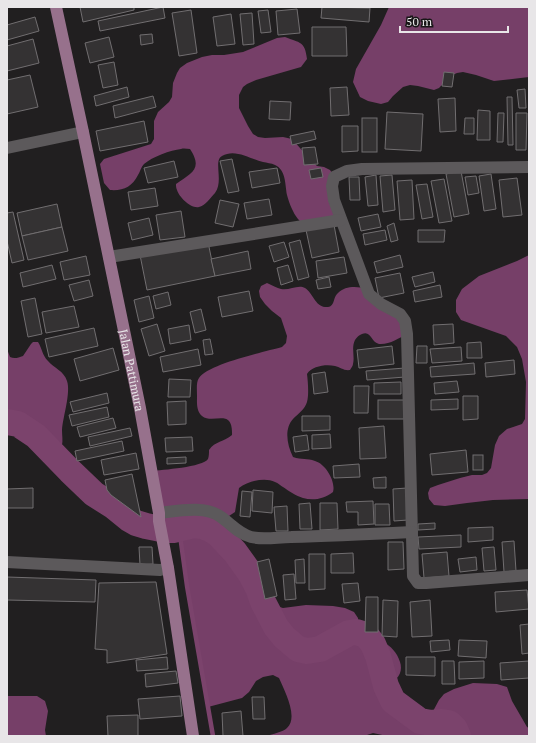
<svg xmlns="http://www.w3.org/2000/svg" width="536" height="743" viewBox="0 0 536 743" font-family="'PT Serif',serif">
  <style>
    .forest { fill: #763f68 }
    .lines { fill: none; stroke-linecap: round; stroke-linejoin: round }
    .stream { stroke: #7b436c; stroke-width: 4.5 }
    .river { stroke: #7b436c; stroke-width: 26 }
    .building { fill: #343233; stroke: #716e70 }
    .minor { stroke: #5c595b; stroke-width: 12 }
    .primary { stroke: #97718c; stroke-width: 12 }
    .labels { text-anchor: middle; dominant-baseline: central; stroke-width: 4; stroke-linejoin: round; paint-order: stroke }
    .street-label { font-size: 12px; fill: #e8e6e8; stroke: #181617 }
  </style>
  <rect width="100%" height="100%" fill="#211f20"/>
  <g class="forest">
    <polygon points="389,7 529,7 529,77 494,81 476,75 463,72 457,73 450,76 439,88 434,90 418,86 410,85 403,87 393,96 388,102 381,104 368,101 360,97 353,82 356,69 381,25"/>
    <path d="M285,37C300,43 305,41 307,59L301,67L256,80L247,84L243,87L239,95V108L248,126L253,134L258,137L265,138L283,137L292,139L308,157L317,166L324,167L330,170L332,173L341,220L305,226C299,221 295,216 292,209C290,205 288,199 287,195C285,184 286,170 275,165C271,163 267,163 263,162C250,159 235,148 222,156C213,161 224,181 215,193C211,197 205,206 199,207C191,209 179,197 177,190C176,188 176,186 176,184C192,173 203,169 190,149C187,149 184,148 181,149C171,150 152,157 144,164C141,167 140,172 138,175C132,187 123,191 110,190L104,183L100,164L104,159L151,144L154,139V121L158,112L169,102L172,97L173,83L177,73L180,68L187,63L202,57L212,55H224L243,52L277,38Z"/>
    <polygon points="529,255 529,499 493,500 467,503 445,506 434,505 429,499 428,493 430,488 438,485 460,478 472,475 482,475 487,473 491,468 495,445 499,436 507,429 522,424 525,419 526,382 522,359 517,347 506,336 461,320 456,312 456,300 462,289 479,276 517,261"/>
    <path d="M267,283C272,285 277,288 281,289C289,291 298,284 305,288C313,293 315,306 325,307C336,308 332,298 338,293C345,286 357,286 366,289C371,291 386,304 390,309C397,315 402,326 407,334C399,338 389,345 379,344C371,342 371,330 362,334C359,335 357,337 355,340C351,348 355,356 353,364C353,366 351,368 350,370C344,371 340,367 335,366C326,364 312,366 307,374C308,382 309,395 307,402C305,409 298,414 293,419C284,429 287,445 293,457C302,460 307,458 315,461C326,464 336,482 333,492C324,499 313,501 303,498C296,496 289,491 283,487C281,486 278,483 275,482C265,477 248,481 239,488L235,512L229,516L159,513L151,471C162,470 203,467 208,459C209,456 209,453 209,450C215,441 224,442 232,435C233,407 213,425 202,416C196,411 197,402 197,396C197,390 196,382 199,378C208,364 264,352 282,347L286,343L287,336L281,318L272,311L265,304L260,297L259,291L261,286Z"/>
    <path d="M33,342H38C42,348 42,355 48,361C54,368 64,371 67,381C71,393 63,416 62,430C62,435 63,441 62,445C60,449 56,451 52,452L36,436L18,424L7,422V349L10,357C14,359 18,358 23,356L31,344Z"/>
    <path d="M194,525C199,525 204,526 209,528C222,534 244,561 251,574C256,583 259,593 263,602L283,608L306,605L333,606L345,608L354,612L358,618L359,633C375,639 394,642 400,662C402,668 401,674 396,679C393,682 389,684 386,686L393,701L420,720L431,715L439,700L444,694L454,689L473,683L497,684L507,687L512,701L527,727L529,728V736H387L373,733L364,736H267C272,734 283,732 287,728C299,717 284,690 279,678L273,675L263,677L256,681L249,692L242,698L208,707L187,586L179,528Z"/>
    <polygon points="7,696 37,696 45,701 48,711 45,730 46,736 7,736"/>
  </g>
  <g class="lines">
    <polyline class="stream" points="179,528 187,586 213,736"/>
    <polyline class="river" points="7,422 18,424 36,436 70,471 94,494 113,506 129,519 136,523 146,526 166,530 173,530 194,525 202,526 210,529 218,534 235,552 250,573 258,588 263,602 276,627 284,637 298,649 307,651 320,649 349,633 356,632 366,635 373,644 378,656 386,686 393,701 420,721 431,723 442,722 449,723 455,729 458,736"/>
  </g>
  <g class="building">
    <polygon points="80,7 134,7 134,10 83,22"/>
    <polygon points="163,7 165,18 100,31 98,21"/>
    <polygon points="322,7 370,8 369,22 321,18"/>
    <polygon points="297,9 300,33 278,35 276,11"/>
    <polygon points="191,10 197,53 179,56 172,13"/>
    <polygon points="268,10 271,32 261,33 258,11"/>
    <polygon points="252,13 254,44 243,45 240,14"/>
    <polygon points="231,14 235,44 217,46 213,17"/>
    <polygon points="35,17 39,31 7,40 7,25"/>
    <polygon points="312,27 346,27 347,56 312,56"/>
    <polygon points="152,34 153,43 141,45 140,35"/>
    <polygon points="109,37 114,57 90,63 85,43"/>
    <polygon points="33,39 39,63 7,71 7,46"/>
    <polygon points="114,62 118,85 103,88 98,65"/>
    <polygon points="444,72 454,73 452,87 442,86"/>
    <polygon points="30,75 38,107 7,114 7,80"/>
    <polygon points="127,87 129,97 96,106 94,96"/>
    <polygon points="347,87 349,115 331,116 330,88"/>
    <polygon points="525,89 526,108 519,108 517,90"/>
    <polygon points="153,96 156,107 115,118 113,106"/>
    <polygon points="507,97 512,97 513,145 508,145"/>
    <polygon points="455,98 456,131 440,132 438,99"/>
    <polygon points="270,101 291,102 290,120 269,119"/>
    <polygon points="478,110 490,111 490,140 477,140"/>
    <polygon points="387,112 423,114 421,151 385,149"/>
    <polygon points="498,113 504,113 503,142 497,142"/>
    <polygon points="516,113 527,113 526,150 516,150"/>
    <rect x="362" y="118" width="15" height="34"/>
    <polygon points="465,118 474,118 474,134 464,134"/>
    <polygon points="144,121 148,142 100,151 96,131"/>
    <polygon points="342,126 358,126 358,151 342,152"/>
    <polygon points="314,131 316,139 292,145 290,136"/>
    <polygon points="315,147 318,164 304,165 302,148"/>
    <polygon points="232,159 239,191 228,193 220,161"/>
    <polygon points="174,161 178,177 148,183 144,168"/>
    <polygon points="277,168 280,183 252,188 249,172"/>
    <polygon points="321,168 323,177 311,179 309,170"/>
    <polygon points="461,171 469,214 454,217 446,174"/>
    <polygon points="491,174 496,209 484,211 479,176"/>
    <polygon points="376,175 378,205 368,206 365,177"/>
    <polygon points="392,175 395,210 383,212 380,176"/>
    <polygon points="476,176 479,193 468,195 465,177"/>
    <polygon points="349,177 359,177 360,200 350,200"/>
    <polygon points="517,178 522,215 503,217 499,180"/>
    <polygon points="444,179 452,221 439,223 431,181"/>
    <polygon points="412,180 414,219 400,220 397,181"/>
    <polygon points="427,184 433,217 422,219 416,185"/>
    <polygon points="155,188 158,206 131,210 128,192"/>
    <polygon points="269,199 272,215 247,219 244,203"/>
    <polygon points="220,200 239,204 233,227 215,223"/>
    <polygon points="57,204 62,227 22,236 17,213"/>
    <polygon points="181,211 185,237 160,240 156,215"/>
    <polygon points="13,212 24,260 12,263 7,241 7,213"/>
    <polygon points="378,214 381,227 361,231 358,218"/>
    <polygon points="149,218 153,235 132,240 128,223"/>
    <polygon points="394,223 398,240 391,242 387,226"/>
    <polygon points="334,225 339,252 312,258 306,230"/>
    <polygon points="62,227 68,251 28,260 22,236"/>
    <polygon points="385,230 387,240 365,245 363,234"/>
    <polygon points="418,230 445,230 444,242 418,242"/>
    <polygon points="300,240 309,277 298,280 289,243"/>
    <polygon points="208,242 215,276 147,290 140,255"/>
    <polygon points="284,242 289,257 274,262 269,246"/>
    <polygon points="248,251 251,269 215,276 211,259"/>
    <polygon points="400,255 403,267 377,273 374,262"/>
    <polygon points="86,256 90,275 64,280 60,262"/>
    <polygon points="344,257 347,273 318,278 316,261"/>
    <polygon points="52,265 56,279 23,287 20,273"/>
    <polygon points="288,265 293,281 281,285 277,268"/>
    <polygon points="433,272 435,282 415,287 412,277"/>
    <polygon points="400,273 404,293 379,298 375,278"/>
    <polygon points="329,277 331,287 318,289 316,280"/>
    <polygon points="89,280 93,296 74,301 69,285"/>
    <polygon points="440,285 442,297 415,302 413,291"/>
    <polygon points="249,291 253,311 222,317 218,297"/>
    <polygon points="168,292 171,305 156,309 153,296"/>
    <polygon points="149,296 154,318 139,322 134,300"/>
    <polygon points="35,298 42,334 28,337 21,301"/>
    <polygon points="74,306 79,327 46,333 42,312"/>
    <polygon points="201,309 206,330 195,333 190,312"/>
    <polygon points="157,324 165,351 149,356 141,329"/>
    <polygon points="453,324 454,343 434,345 433,325"/>
    <polygon points="189,325 191,340 170,344 168,329"/>
    <polygon points="94,328 98,346 49,357 45,339"/>
    <polygon points="210,339 213,354 205,355 203,340"/>
    <polygon points="481,342 482,358 467,358 467,343"/>
    <polygon points="392,346 394,364 359,368 357,350"/>
    <polygon points="417,346 427,346 427,363 416,363"/>
    <polygon points="461,347 462,361 432,363 430,349"/>
    <polygon points="113,348 119,370 80,381 74,359"/>
    <polygon points="198,349 201,365 163,372 160,357"/>
    <polygon points="514,360 515,374 486,377 485,363"/>
    <polygon points="474,363 475,374 431,377 430,367"/>
    <polygon points="405,368 405,377 367,380 366,371"/>
    <polygon points="325,372 328,392 314,394 312,374"/>
    <polygon points="169,379 191,380 190,397 168,397"/>
    <polygon points="457,381 459,392 435,394 434,383"/>
    <polygon points="401,382 401,394 374,394 374,383"/>
    <polygon points="354,386 369,386 368,413 354,413"/>
    <polygon points="107,393 109,403 73,412 70,402"/>
    <polygon points="463,396 478,396 478,419 463,420"/>
    <polygon points="458,399 458,409 431,410 431,400"/>
    <rect x="378" y="400" width="26" height="19"/>
    <polygon points="186,401 186,424 168,425 167,402"/>
    <polygon points="107,407 109,417 72,426 69,415"/>
    <polygon points="302,416 330,416 330,430 302,431"/>
    <polygon points="113,418 116,428 80,437 77,427"/>
    <polygon points="384,426 386,458 360,459 359,428"/>
    <polygon points="130,428 132,436 90,446 88,437"/>
    <polygon points="330,434 331,448 312,449 312,435"/>
    <polygon points="307,435 309,450 295,452 293,437"/>
    <polygon points="192,437 193,451 166,452 165,438"/>
    <polygon points="122,441 124,451 77,461 75,451"/>
    <polygon points="466,450 468,472 432,475 430,454"/>
    <polygon points="136,453 139,469 104,475 101,460"/>
    <rect x="473" y="455" width="10" height="15"/>
    <polygon points="186,457 186,463 167,464 167,458"/>
    <polygon points="359,464 360,477 334,478 333,466"/>
    <polygon points="132,474 141,517 111,495 107,490 105,480"/>
    <polygon points="386,477 386,488 374,488 373,478"/>
    <polygon points="33,488 33,508 7,508 7,489"/>
    <polygon points="407,488 408,520 394,521 393,489"/>
    <polygon points="253,490 273,492 272,513 252,511"/>
    <polygon points="242,491 252,492 250,517 240,516"/>
    <polygon points="373,501 374,524 358,525 358,512 347,512 346,502"/>
    <polygon points="310,503 312,529 300,529 299,504"/>
    <polygon points="320,503 337,503 338,529 320,530"/>
    <polygon points="375,504 389,504 390,525 375,525"/>
    <polygon points="287,506 288,531 276,531 274,507"/>
    <polygon points="435,523 435,529 418,530 418,524"/>
    <polygon points="493,527 493,540 468,542 468,528"/>
    <polygon points="461,535 461,547 419,549 418,537"/>
    <polygon points="514,541 516,571 504,572 502,542"/>
    <polygon points="388,542 403,542 404,569 388,570"/>
    <polygon points="139,547 152,547 153,564 140,565"/>
    <polygon points="494,547 496,570 484,571 482,548"/>
    <polygon points="447,552 449,576 424,578 422,554"/>
    <polygon points="353,553 354,573 331,573 331,554"/>
    <polygon points="309,554 325,554 325,589 309,590"/>
    <polygon points="476,557 477,570 460,572 458,559"/>
    <polygon points="269,559 277,596 265,599 257,562"/>
    <polygon points="304,559 305,583 296,583 295,560"/>
    <polygon points="294,574 296,599 285,600 283,575"/>
    <polygon points="7,577 96,580 95,602 7,600"/>
    <polygon points="156,582 167,654 107,663 107,650 95,649 99,583"/>
    <polygon points="358,583 360,601 344,603 342,584"/>
    <polygon points="527,590 529,609 496,612 495,592"/>
    <polygon points="366,597 378,597 378,632 365,632"/>
    <polygon points="383,600 398,601 397,637 382,636"/>
    <polygon points="430,600 432,636 412,637 410,602"/>
    <polygon points="529,624 529,653 522,654 520,625"/>
    <polygon points="449,640 450,650 431,652 430,641"/>
    <polygon points="459,640 487,641 486,658 458,656"/>
    <polygon points="167,657 168,669 137,671 136,660"/>
    <polygon points="406,657 435,657 435,676 406,675"/>
    <polygon points="442,661 454,661 455,684 442,684"/>
    <polygon points="484,661 484,678 459,679 459,662"/>
    <polygon points="529,661 529,678 501,680 500,663"/>
    <polygon points="176,671 178,683 146,687 145,674"/>
    <polygon points="180,696 182,716 140,719 138,699"/>
    <polygon points="252,697 264,697 265,719 253,719"/>
    <polygon points="241,711 243,736 223,736 222,713"/>
    <polygon points="138,715 138,736 108,736 107,716"/>
  </g>
  <g class="lines">
    <g class="minor">
      <polyline points="7,148 83,132"/>
      <polyline points="529,167 362,169 347,171 334,177 332,186 334,200 369,294 381,304 400,314 405,321 407,334 413,576 418,583 426,583 529,575"/>
      <polyline points="109,257 341,220"/>
      <path d="M159,513C177,511 206,505 221,517C231,524 239,534 251,537C263,540 278,537 291,537C331,536 372,534 412,532"/>
      <polyline points="7,562 160,570 168,568"/>
    </g>
    <path class="primary" id="s1" d="M56,7L83,132L140,408L159,513V521L168,568L193,736"/>
  </g>
  <g class="labels">
    <g class="street-label">
      <text stroke="none"><textPath href="#s1" startOffset="371">Jalan Pattimura</textPath></text>
    </g>
  </g>
  <rect width="536" height="743" fill="none" stroke="#e8e6e8" stroke-width="16"/>
  <path d="M400 26v6h108v-6" fill="none" stroke="#e8e6e8" stroke-width="2"/>
  <text x="406" y="26" font-size="12" fill="#e8e6e8" stroke="#181617" stroke-width="3" paint-order="stroke">50 m</text>
</svg>
